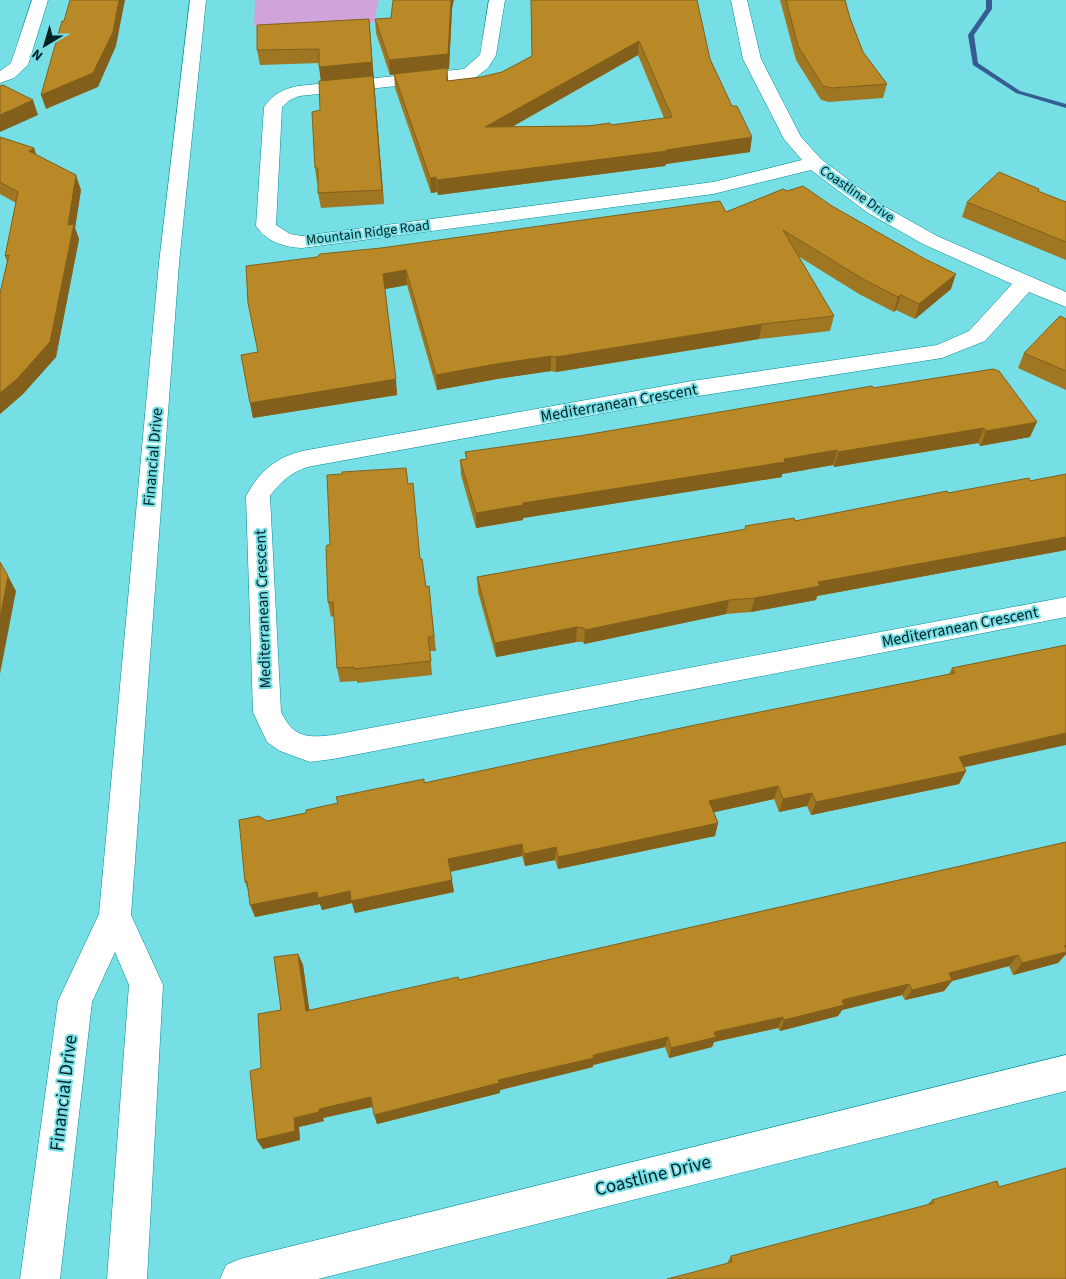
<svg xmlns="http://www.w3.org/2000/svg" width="1066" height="1279" viewBox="0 0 1066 1279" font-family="'Source Sans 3',sans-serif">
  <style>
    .green { fill: #d1a3db }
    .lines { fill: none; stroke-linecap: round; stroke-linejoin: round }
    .stream { fill: #365d92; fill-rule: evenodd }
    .street-casing { stroke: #048b92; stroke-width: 1 }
    .secondary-casing { stroke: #048b92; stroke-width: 1 }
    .street { fill: #fff; fill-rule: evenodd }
    .secondary { fill: #fff; fill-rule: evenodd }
    .wall { fill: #9f7622; fill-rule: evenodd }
    .shaded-wall { fill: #82601b }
    .building { fill: #b98927; stroke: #82601b; fill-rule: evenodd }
    .labels { text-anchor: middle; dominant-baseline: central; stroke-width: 4; stroke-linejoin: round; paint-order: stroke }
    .far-street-label { font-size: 14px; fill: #002123; stroke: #76dfe6 }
    .street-label { font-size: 16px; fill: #002123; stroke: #76dfe6 }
    .near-street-label { font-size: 19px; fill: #002123; stroke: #76dfe6 }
  </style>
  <rect width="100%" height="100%" fill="#76dfe6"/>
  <polygon class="green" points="255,0 379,0 374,23 254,26"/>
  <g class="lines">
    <polygon class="stream" points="986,0 992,0 992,9 974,35 978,63 1020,91 1066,104 1066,108 1016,93 973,65 968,35 986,9"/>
    <g class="street-casing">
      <g id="street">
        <polygon points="32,0 48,0 28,65 14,78 0,83 0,71 11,63"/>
        <path d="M489,0H505L496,55L488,68L475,78L299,96L290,100L282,107L276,225L290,234L302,236L713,182L802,160L784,139L743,59L731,0H747L761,59L801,137L821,159L882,205L937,236L1066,292V307L1029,292L985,341L942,358L692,397L307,467C291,473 280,482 270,496L281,712C294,738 307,738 333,735L1066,597V617L333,759L310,762L280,751L267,742L253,712L246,496C259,472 275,458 302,451L692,381L937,345L969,331L1012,284L923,244L868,213L811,170L713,194L302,248C284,247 267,242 256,226L264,107C273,94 283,89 298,86L464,69L480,55Z"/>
        <polygon points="1066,1055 1066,1091 318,1279 220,1279 226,1265 240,1259"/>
      </g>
    </g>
    <g class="secondary-casing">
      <polygon id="secondary" points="190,0 206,0 179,263 131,915 163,985 147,1279 107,1279 129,985 115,952 92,1002 60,1279 20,1279 58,1001 99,914 159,263"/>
    </g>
    <use href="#street" class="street"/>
    <use href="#secondary" class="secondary"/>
  </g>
  <g class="wall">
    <path d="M531,0L710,59L750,152L666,164L665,166L438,195L437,192L431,193L395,88L394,74L390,75L376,33L375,19L391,18L452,9L449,69H447L448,81L481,77L502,72L532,56ZM638,55L664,118L611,125L512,127Z"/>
    <polygon points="780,0 845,0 850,18 863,52 887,84 883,98 829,102 821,100 796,60"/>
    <polygon points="369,19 384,204 321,208 318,193 318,183 317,183 315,168 320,110 321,81 319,63 260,65 257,50"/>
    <polygon points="0,137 34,148 36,155 81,190 75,228 79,239 56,357 23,394 0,414 0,293 7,262 5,256 16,203 0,194"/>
    <polygon points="783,189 951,289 915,319 896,310 894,312 859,294 798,256 834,316 830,331 759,339 556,372 551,371 497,379 437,390 407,285 385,289 397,395 253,418 250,403 258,352 381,248 726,212"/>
    <polygon points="1038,191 1066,202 1066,260 962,217 967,202"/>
    <polygon points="1066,319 1066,390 1018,368 1024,353"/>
    <polygon points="873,388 1030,437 980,446 978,443 834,467 833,465 782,474 782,477 523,518 523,520 476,528 461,475 460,460 466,459 465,452 579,436"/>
    <polygon points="1066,474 1066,550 817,596 816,600 751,612 726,614 584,644 583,642 576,642 496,657 478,592 477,577 745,529 745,526 795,521 948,493 1030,481"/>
    <polygon points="330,545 420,559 426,587 429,586 436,651 430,651 432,675 357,683 357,681 340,682 337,668 334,616 331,617 328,602"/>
    <polygon points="1066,645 964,767 966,771 959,784 811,815 807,806 779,812 774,799 714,812 718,823 715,836 558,869 555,860 525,866 522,856 450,872 454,892 355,913 352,903 322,910 320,904 255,917 248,890 245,882 267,821 306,813 338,803 424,783 949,674 952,668"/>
    <polygon points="1066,842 1066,954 1058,963 1013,975 1009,966 952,981 944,991 905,1000 902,995 842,1010 838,1016 780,1031 778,1028 714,1042 712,1047 669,1058 665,1047 593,1065 593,1067 500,1090 500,1093 377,1124 373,1107 323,1118 324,1121 299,1127 300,1140 263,1149 257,1140 261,1068 298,954 303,965 309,1010 459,980"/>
    <polygon points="999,1187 727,1263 731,1256 926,1206 932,1200"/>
  </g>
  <g class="shaded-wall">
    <polygon points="119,0 125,0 116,46 98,87 46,109 41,95"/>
    <polygon points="451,0 454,0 452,9 449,69 447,69 448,83 447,81 447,69 390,75 389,60"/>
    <polygon points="369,19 370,33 384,204 382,190 321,82 319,67"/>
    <polygon points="639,41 638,55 485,142 485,127"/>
    <polygon points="33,100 38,115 0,132 0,115"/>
    <polygon points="752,137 750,152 666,164 665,166 438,195 437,180"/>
    <polygon points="34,148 39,163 29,151"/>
    <polygon points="76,175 81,190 75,228 79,239 56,357 23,394 0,414 0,393 68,225"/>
    <polygon points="436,177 437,192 431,193 430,178"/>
    <polygon points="406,270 407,285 385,289 383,274"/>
    <polygon points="956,274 951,289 915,319 919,304"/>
    <polygon points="901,295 896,310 894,312 898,297"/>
    <polygon points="762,324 759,339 556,372 556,357"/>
    <polygon points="551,356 551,371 497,379 437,390 436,375 496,364"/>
    <polygon points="396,379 397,395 253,418 250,403"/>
    <polygon points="1037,422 1030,437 980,446 986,431"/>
    <polygon points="984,428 978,443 834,467 838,452"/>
    <polygon points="837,450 833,465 782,474 782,477 523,518 523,520 476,528 476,513 523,503"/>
    <polygon points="1066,537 1066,550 817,596 816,600 751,612 755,598 818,582"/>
    <polygon points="8,576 16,591 0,674 0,618"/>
    <polygon points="729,600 726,614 584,644 585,630"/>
    <polygon points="577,627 576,642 496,657 495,643"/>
    <polygon points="1066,733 1066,745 952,770 959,757"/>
    <polygon points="966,771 959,784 811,815 816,802"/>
    <polygon points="778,786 774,799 706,814 709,801"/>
    <polygon points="812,793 807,806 779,812 783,799"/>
    <polygon points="718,823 715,836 558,869 558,857"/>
    <polygon points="522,844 522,856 449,872 448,859"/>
    <polygon points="556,847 555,860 525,866 524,854"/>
    <polygon points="452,880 454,892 355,913 352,903 322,910 320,904 255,917 250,905 317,892 350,891"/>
    <polygon points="1066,945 1066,954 1058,963 1013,975 1022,963"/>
    <polygon points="298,954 303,965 311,1021 306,1011"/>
    <polygon points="1018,955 1009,966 952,981 944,991 905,1000 912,990 949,973"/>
    <polygon points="909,984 902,995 842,1010 838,1016 780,1031 784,1020 842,1000"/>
    <polygon points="783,1017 778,1028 714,1042 712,1047 669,1058 671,1048 714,1032"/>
    <polygon points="668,1037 665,1047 593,1065 593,1067 500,1090 500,1093 377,1124 374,1115 498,1080"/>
    <polygon points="371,1097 375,1106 323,1118 324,1121 299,1127 300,1140 263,1149 257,1140 294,1118 319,1109"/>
  </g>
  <g class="building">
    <polygon points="70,0 119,0 113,32 93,73 41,95 62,21 64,21"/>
    <polygon points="393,0 451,0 448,54 389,60 375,19 391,18"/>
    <path d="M531,0H697L710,59L732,106H737L752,137L666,150L667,151L437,180L436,177L430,178L394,74L447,68V81L481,77L502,72L532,56ZM639,41L672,117L611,125L610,123L588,126L485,127Z"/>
    <polygon points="786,0 845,0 850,18 863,52 887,84 832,88 823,86 798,46"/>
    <polygon points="369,19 372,62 319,67 319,49 257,50 257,25"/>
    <polygon points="373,76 382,190 318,193 318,168 315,168 312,112 320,110 319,81"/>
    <polygon points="3,85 33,100 0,115 0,86"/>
    <polygon points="0,137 34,148 29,151 76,175 68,225 74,224 50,342 17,379 0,393 0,293 9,255 5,256 18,192 0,182"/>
    <polygon points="999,172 1039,189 1038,191 1066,202 1066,242 967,202"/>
    <polygon points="803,186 832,206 925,259 956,274 919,304 901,295 898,297 863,279 783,230 834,316 762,324 556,357 551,356 496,364 436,375 406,270 383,274 396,379 250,403 241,355 258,352 248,303 246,266 317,257 320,254 381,248 720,201 726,212 783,189 787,191"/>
    <polygon points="1060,316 1066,319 1066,371 1024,353"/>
    <polygon points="993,369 999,371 1037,422 986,431 984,428 838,452 837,450 784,459 785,462 523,503 523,505 476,513 460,460 467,459 465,452 579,436 872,386 873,388"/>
    <polygon points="406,468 408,484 413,483 420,559 422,559 426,587 429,586 434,637 428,637 431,661 354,669 354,667 337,668 333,602 328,602 326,548 327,545 330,545 327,475 342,474 342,472"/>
    <polygon points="1066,474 1066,537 818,582 820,586 755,598 729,600 585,630 584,628 577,627 495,643 477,577 746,529 745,526 794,518 795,521 947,491 948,493 1029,478 1030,481"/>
    <polygon points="0,562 8,576 0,618"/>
    <polygon points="1066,645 1066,733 959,757 966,771 816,802 812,793 783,799 778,786 709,801 718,823 558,857 556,847 524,854 522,844 448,859 452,880 351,901 350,891 318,898 317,892 250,905 247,881 245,882 239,820 259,816 267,821 306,813 306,810 338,803 336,797 424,779 424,783 695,725 955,673 952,668"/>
    <polygon points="1066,842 1066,945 1064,946 1066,948 1066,952 1022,963 1018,955 949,973 952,980 912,990 909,984 842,1000 844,1005 784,1020 783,1017 714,1032 716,1037 671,1048 668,1037 593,1055 594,1058 498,1080 499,1083 374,1115 371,1097 319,1109 319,1112 294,1118 295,1131 257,1140 250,1071 261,1068 258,1014 281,1010 274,957 298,954 306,1011 458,977 459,980"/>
    <polygon points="1066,1168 1066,1279 667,1279 732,1262 731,1256 934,1203 932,1200 997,1181 999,1187"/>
  </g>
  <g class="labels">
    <g class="far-street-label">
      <text transform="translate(857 194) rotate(35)">Coastline Drive</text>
      <text transform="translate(368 233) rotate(-7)">Mountain Ridge Road</text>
    </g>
    <g class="street-label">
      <text transform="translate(619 403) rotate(-10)">Mediterranean Crescent</text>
      <text transform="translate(153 457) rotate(-85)">Financial Drive</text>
      <text transform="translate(263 609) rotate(-92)">Mediterranean Crescent</text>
      <text transform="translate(960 627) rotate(-11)">Mediterranean Crescent</text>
    </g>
    <g class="near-street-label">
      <text transform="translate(64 1093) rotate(-83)">Financial Drive</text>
      <text transform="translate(653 1176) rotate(-14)">Coastline Drive</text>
    </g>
  </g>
  <g transform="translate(45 45) rotate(218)" stroke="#76dfe6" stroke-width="4" paint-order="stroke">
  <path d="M0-4L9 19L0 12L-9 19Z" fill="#002123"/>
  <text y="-8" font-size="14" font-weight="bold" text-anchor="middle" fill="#002123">N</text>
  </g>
</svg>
